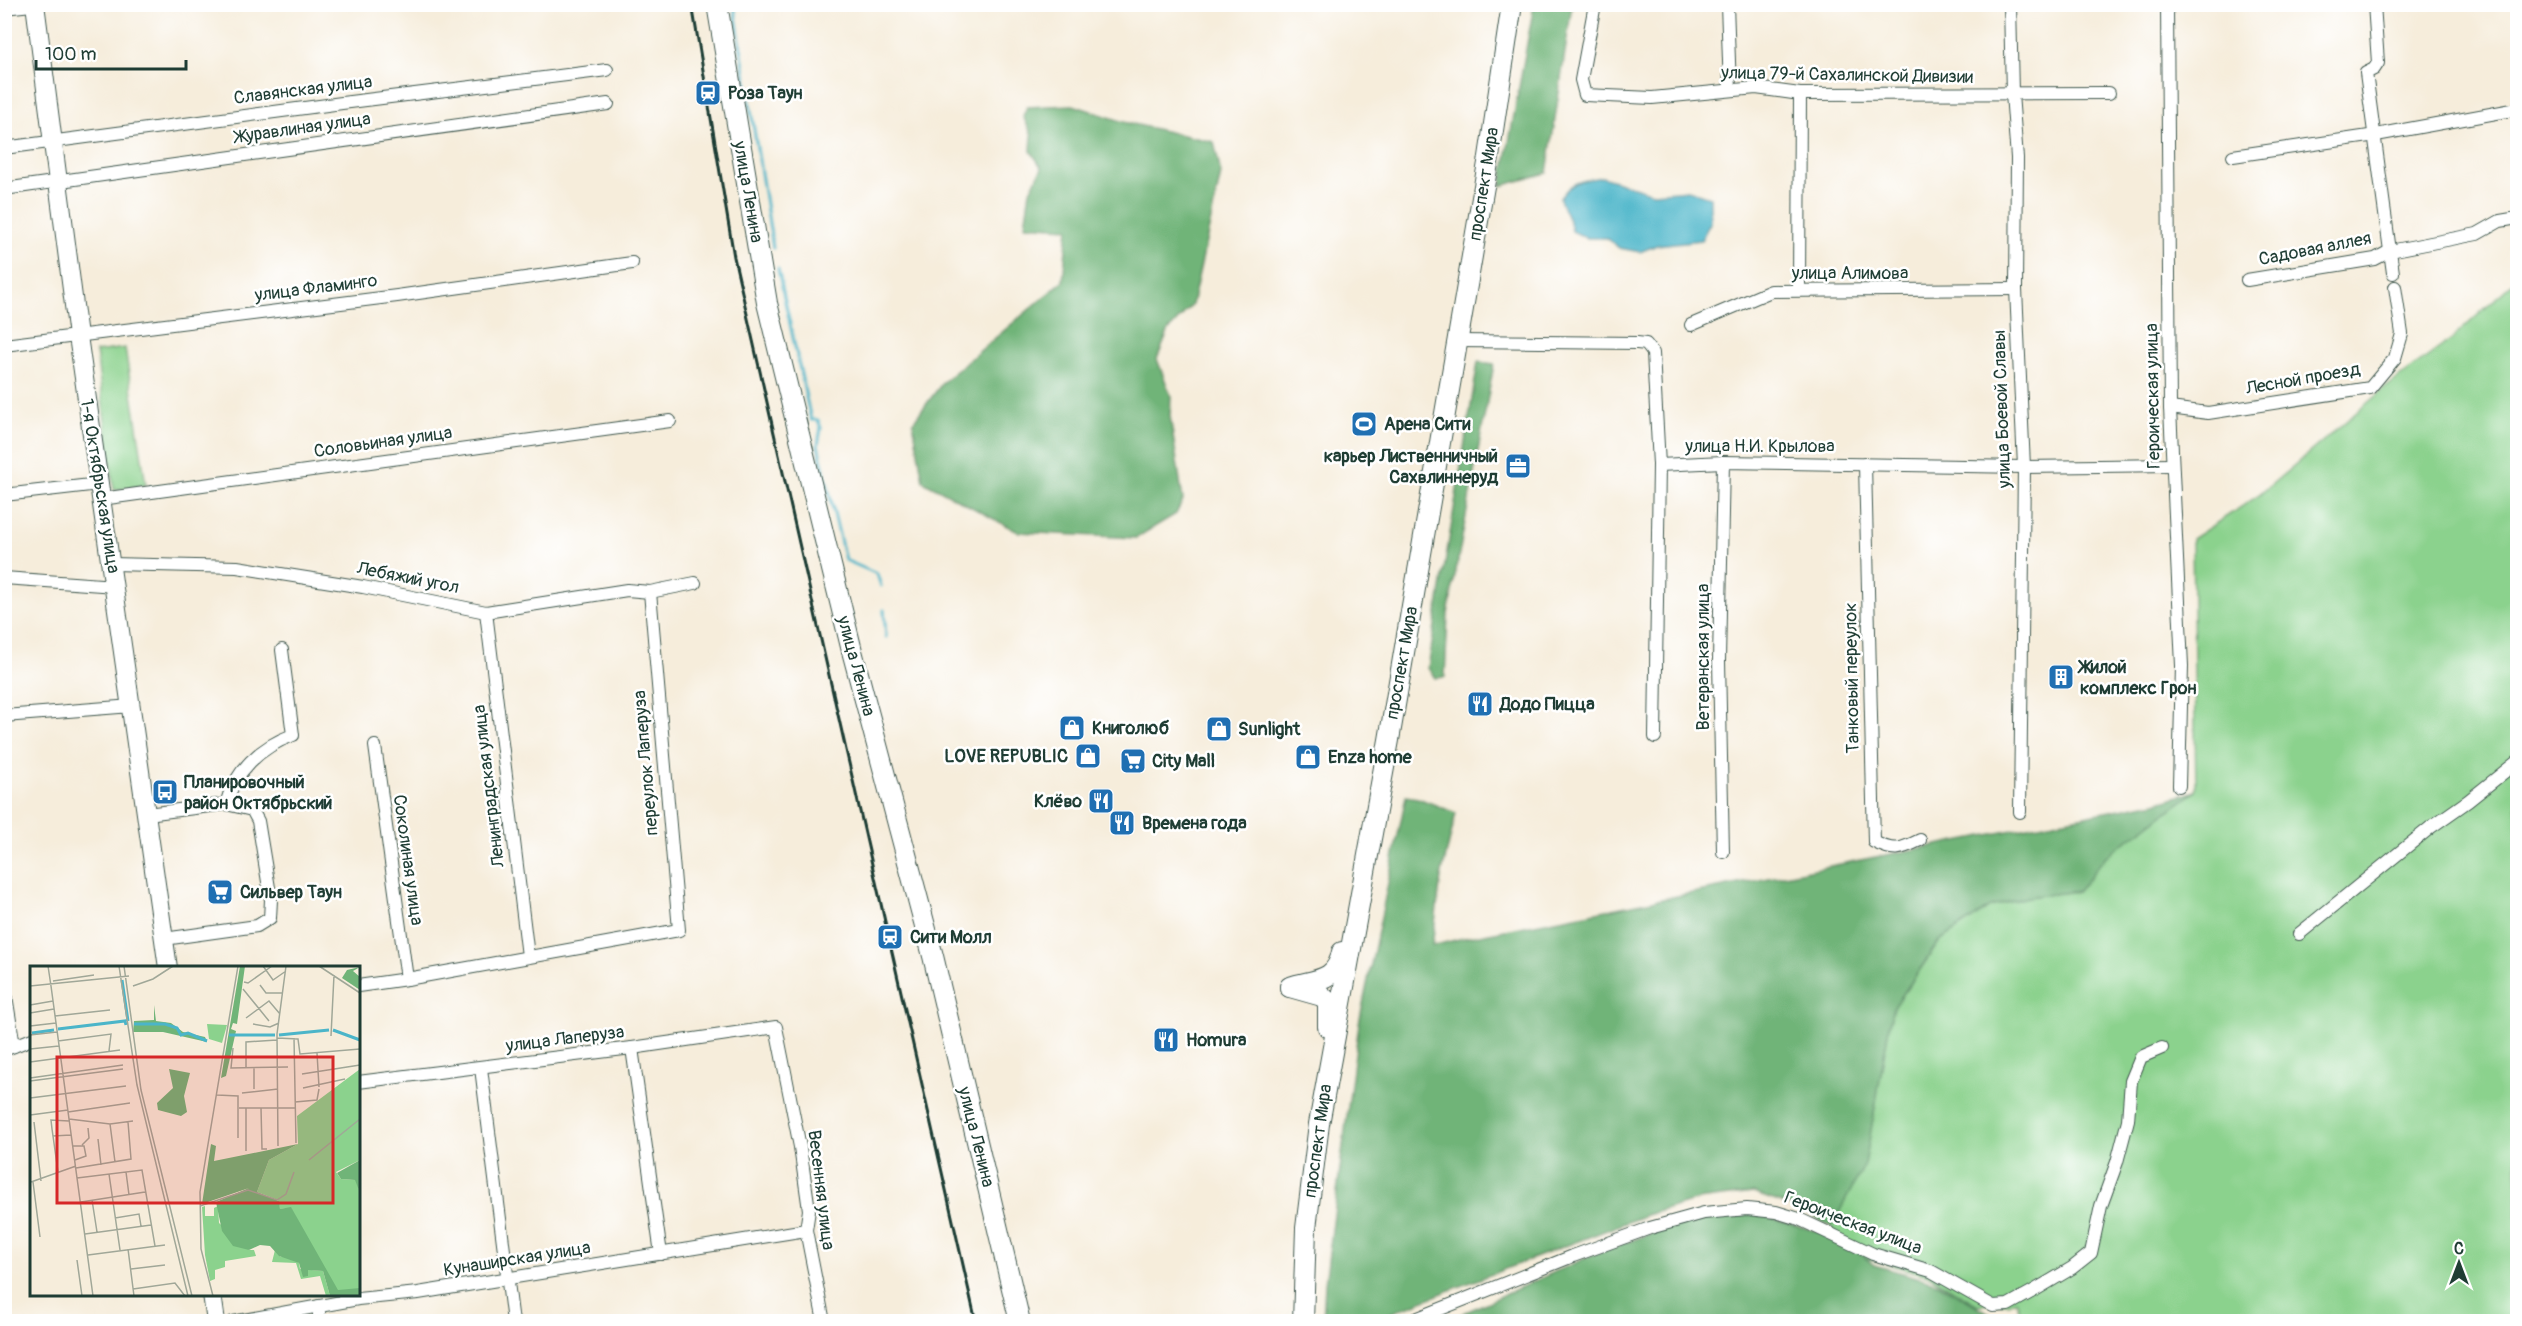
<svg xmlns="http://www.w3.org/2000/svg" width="2522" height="1326" viewBox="0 0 2522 1326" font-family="Pangolin,sans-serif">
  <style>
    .green { fill: #8bd28d; stroke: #558860; stroke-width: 1.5 }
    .forest { fill: #70b478; stroke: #487856; stroke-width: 1.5 }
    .water { fill: #4bb5c9; stroke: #35797e; stroke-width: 1.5 }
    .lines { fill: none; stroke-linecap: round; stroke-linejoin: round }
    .stream { stroke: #4bb5c9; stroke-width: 3 }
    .street-casing { stroke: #3f574d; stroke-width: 14 }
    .secondary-casing { stroke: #3f574d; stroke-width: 20 }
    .primary-casing { stroke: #3f574d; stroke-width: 22 }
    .street { stroke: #fff; stroke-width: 12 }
    .secondary { stroke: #fff; stroke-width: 18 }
    .primary { stroke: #fff; stroke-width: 20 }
    .rail { stroke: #1f3d34; stroke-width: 3 }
    .labels { text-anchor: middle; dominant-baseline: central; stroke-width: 5; stroke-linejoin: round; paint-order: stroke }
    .street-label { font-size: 18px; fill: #1f3d34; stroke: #fff }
    .poi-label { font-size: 18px; font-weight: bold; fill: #1f3d34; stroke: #fff; text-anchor: start }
    .inset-river { fill: none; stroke: #4bb5c9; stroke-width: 3 }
    .inset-road { fill: none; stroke: #a0a798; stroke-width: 1.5 }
    .view { fill: #d62828; fill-opacity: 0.15; stroke: #d62828; stroke-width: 3 }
    .inset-edge { fill: none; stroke: #1f3d34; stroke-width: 3 }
  </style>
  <rect width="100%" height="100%" fill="#fff"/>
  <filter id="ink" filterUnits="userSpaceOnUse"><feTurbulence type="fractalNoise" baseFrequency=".0167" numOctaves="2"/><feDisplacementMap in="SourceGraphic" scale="12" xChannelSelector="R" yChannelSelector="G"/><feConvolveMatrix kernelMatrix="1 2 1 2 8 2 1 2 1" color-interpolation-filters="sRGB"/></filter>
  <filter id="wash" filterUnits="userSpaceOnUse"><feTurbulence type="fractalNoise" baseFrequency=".008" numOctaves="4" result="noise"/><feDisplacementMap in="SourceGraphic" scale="24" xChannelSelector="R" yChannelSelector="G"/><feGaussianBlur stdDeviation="1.35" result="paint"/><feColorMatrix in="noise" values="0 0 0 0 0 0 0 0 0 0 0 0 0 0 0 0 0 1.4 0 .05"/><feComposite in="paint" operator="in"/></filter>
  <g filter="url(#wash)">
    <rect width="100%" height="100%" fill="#f6eddb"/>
    <g class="green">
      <polygon points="2517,279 2517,1321 2022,1321 2017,1302 1978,1305 1930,1276 1859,1256 1831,1227 1865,1164 1892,1010 1940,941 1990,907 2027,897 2078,891 2106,856 2196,791 2192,539 2258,496 2385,388 2453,338"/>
      <polygon points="125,348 146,485 114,490 96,352"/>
    </g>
    <g class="forest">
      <polygon points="1534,5 1572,5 1547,173 1501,186"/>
      <polygon points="1073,105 1124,122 1214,142 1221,174 1192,305 1169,330 1157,359 1171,396 1170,416 1183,500 1176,514 1136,538 1018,532 923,481 913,422 943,382 1063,281 1068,228 1025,225 1030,191 1042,168 1031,151 1032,135 1023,116 1027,107"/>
      <polygon points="1478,362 1494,364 1448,614 1445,677 1435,678 1428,668"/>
      <polygon points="2196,791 2106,856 2078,891 2028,897 1990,907 1939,941 1892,1010 1865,1164 1831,1227 1802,1210 1753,1193 1698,1200 1646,1215 1370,1321 1323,1322 1325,1284 1359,1023 1406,796 1418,798 1456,813 1441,877 1432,946 1459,939 2166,800"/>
      <polygon points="1746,1211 1841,1238 1874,1265 1938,1283 1994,1316 2023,1313 2024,1321 1456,1322 1455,1317 1592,1255 1682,1222"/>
    </g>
    <path class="water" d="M1602,177L1653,193L1688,190L1710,197V223L1701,240L1657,245L1640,252L1619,248L1607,238H1587L1572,231C1570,218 1562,210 1560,198C1571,181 1583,180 1602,177Z"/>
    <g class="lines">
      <g class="stream">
        <polyline points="734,4 773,248"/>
        <polyline points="778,269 811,420 818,420 821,428 818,445 845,560 877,574 881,586"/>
        <polyline points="884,610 886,637"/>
      </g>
    </g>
  </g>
  <g filter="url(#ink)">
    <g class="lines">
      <g class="street-casing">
        <g id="street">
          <polyline points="1595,4 1581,80 1585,95 1652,98 1756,88 1800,94 2109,93"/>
          <polyline points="1727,4 1730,90"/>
          <polyline points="2010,4 2012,94 2017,158 2016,289 2024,467 2020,812"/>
          <polyline points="2167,4 2170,408 2182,666 2179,786"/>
          <polyline points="2374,4 2378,63 2374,69 2366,73 2393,273"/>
          <polyline points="4,8 41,4"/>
          <polyline points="4,148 342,103 607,70"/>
          <polyline points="2233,156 2376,135 2518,109"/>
          <polyline points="4,189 608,104"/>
          <polyline points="2247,280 2375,259 2390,251 2477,234 2500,221 2518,218"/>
          <polyline points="1799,290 1800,94"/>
          <polyline points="1691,325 1771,291 2016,289"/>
          <polyline points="1457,341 1637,343 1646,344 1653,353 1659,465 1655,737"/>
          <polyline points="4,345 397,296 632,263"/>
          <polyline points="2170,408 2208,413 2370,388 2395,358 2402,334 2395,287"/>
          <path d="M1865,464L1874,842C1894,852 1900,850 1920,840"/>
          <polyline points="1659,465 1723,462 2024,467 2172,465"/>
          <polyline points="4,495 99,484"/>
          <polyline points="101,499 670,421"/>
          <polyline points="112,564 237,567 363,587 486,612 627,590 650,592 695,583"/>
          <polyline points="4,578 115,586"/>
          <polyline points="486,612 528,956"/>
          <polyline points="4,716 132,706"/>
          <polyline points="375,746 407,979"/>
          <path d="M226,804C235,771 260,747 293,735L282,650"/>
          <polyline points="147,814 226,804 252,810 258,821 271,900 270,918 257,926 164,939"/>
          <polyline points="1723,852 1719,661 1723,462"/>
          <polyline points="2299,934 2431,827 2468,801 2518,761"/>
          <polyline points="4,983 14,1046"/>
          <polyline points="358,986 407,979 679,930 650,592"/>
          <polyline points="632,1048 661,1254"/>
          <polyline points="4,1050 32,1039"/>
          <polyline points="481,1068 513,1322"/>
          <polyline points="358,1082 632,1048 776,1027 800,1147 809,1210 806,1230 824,1322"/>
          <polyline points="233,1322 358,1299 418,1293 806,1230"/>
          <polyline points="319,1322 319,1306"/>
          <polyline points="1408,1322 1573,1256 1650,1228 1704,1213 1747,1209 1776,1212 1799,1219 1873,1254 1931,1271 1993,1306 2008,1305 2035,1290 2072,1268 2091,1253 2101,1206 2117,1162 2128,1120 2131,1081 2141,1057 2162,1048"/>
        </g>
      </g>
      <g class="secondary-casing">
        <g id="secondary">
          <polyline points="35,4 78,336 168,968"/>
          <polyline points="212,1294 216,1322"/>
        </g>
      </g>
      <g class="primary-casing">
        <g id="primary">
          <polyline points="717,4 767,303 852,651 933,956 1020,1322"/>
          <path d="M1290,987C1314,979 1336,983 1342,952"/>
          <polyline points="1290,987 1322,996 1328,1002 1328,1027"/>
          <polyline points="1303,1322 1306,1228 1319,1124 1389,740 1489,157 1512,4"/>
        </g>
      </g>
      <use href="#street" class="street"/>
      <use href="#secondary" class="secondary"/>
      <use href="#primary" class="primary"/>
      <polyline class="rail" points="692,4 734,257 976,1322"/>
    </g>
  </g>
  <defs>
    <g id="station-square" transform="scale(1.35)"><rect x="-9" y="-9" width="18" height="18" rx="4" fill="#1f6fb2" stroke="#fff"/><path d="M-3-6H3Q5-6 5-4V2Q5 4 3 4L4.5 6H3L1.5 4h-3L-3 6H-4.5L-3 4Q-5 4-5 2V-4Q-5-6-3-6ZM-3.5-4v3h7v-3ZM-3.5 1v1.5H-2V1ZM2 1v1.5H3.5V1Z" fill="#fff"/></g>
    <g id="stadium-square" transform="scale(1.35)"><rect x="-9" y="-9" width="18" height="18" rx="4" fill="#1f6fb2" stroke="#fff"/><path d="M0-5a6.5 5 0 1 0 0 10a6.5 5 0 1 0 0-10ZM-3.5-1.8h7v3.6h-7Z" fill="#fff"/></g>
    <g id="office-square" transform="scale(1.35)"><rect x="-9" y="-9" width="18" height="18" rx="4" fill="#1f6fb2" stroke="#fff"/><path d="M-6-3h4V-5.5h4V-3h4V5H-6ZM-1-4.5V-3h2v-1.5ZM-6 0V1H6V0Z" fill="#fff"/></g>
    <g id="building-square" transform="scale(1.35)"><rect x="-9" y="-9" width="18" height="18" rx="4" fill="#1f6fb2" stroke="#fff"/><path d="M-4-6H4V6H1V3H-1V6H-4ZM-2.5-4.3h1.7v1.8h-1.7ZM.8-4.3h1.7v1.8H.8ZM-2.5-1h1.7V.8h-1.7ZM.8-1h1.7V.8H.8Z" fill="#fff"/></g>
    <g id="restaurant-square" transform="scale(1.35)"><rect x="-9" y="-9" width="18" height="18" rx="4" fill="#1f6fb2" stroke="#fff"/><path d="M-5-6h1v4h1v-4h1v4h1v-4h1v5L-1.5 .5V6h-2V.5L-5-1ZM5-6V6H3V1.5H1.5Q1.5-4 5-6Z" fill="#fff"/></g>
    <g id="shop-square" transform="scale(1.35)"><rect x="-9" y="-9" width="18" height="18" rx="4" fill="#1f6fb2" stroke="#fff"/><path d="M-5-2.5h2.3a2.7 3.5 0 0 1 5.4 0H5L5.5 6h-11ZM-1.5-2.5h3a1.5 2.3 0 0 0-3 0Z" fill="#fff"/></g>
    <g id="supermarket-square" transform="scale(1.35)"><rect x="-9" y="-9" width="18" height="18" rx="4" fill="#1f6fb2" stroke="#fff"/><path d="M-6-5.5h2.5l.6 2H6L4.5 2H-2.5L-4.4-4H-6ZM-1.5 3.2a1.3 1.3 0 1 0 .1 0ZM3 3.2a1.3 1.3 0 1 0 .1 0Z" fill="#fff"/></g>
    <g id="bus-square" transform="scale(1.35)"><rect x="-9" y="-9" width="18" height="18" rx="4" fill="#1f6fb2" stroke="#fff"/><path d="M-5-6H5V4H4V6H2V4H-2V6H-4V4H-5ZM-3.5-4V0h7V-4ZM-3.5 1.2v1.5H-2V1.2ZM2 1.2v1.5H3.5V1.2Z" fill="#fff"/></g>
  </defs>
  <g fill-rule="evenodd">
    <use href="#station-square" x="708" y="93"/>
    <use href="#stadium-square" x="1364" y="424"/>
    <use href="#office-square" x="1518" y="466"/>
    <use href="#building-square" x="2061" y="677"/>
    <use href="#restaurant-square" x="1480" y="704"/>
    <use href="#shop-square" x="1072" y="728"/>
    <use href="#shop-square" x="1219" y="729"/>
    <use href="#shop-square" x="1088" y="756"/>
    <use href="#shop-square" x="1308" y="757"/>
    <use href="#supermarket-square" x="1133" y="761"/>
    <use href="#bus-square" x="165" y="792"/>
    <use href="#restaurant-square" x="1101" y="801"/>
    <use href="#restaurant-square" x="1122" y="823"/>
    <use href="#supermarket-square" x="220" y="892"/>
    <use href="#station-square" x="890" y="937"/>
    <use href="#restaurant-square" x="1166" y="1040"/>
  </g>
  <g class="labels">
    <g class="street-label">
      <text transform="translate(1847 75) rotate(1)">улица 79-й Сахалинской Дивизии</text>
      <text transform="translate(303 90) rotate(-7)">Славянская улица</text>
      <text transform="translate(303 128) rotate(-8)">Журавлиная улица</text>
      <text transform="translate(1484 184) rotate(-81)">проспект Мира</text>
      <text transform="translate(748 192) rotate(80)">улица Ленина</text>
      <text transform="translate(2315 249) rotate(-11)">Садовая аллея</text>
      <text x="1850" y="273">улица Алимова</text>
      <text transform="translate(316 288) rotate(-7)">улица Фламинго</text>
      <text transform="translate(2303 379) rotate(-10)">Лесной проезд</text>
      <text transform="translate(2153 396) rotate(-91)">Героическая улица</text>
      <text transform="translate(2002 409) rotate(-92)">улица Боевой Славы</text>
      <text transform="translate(383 442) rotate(-8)">Соловьиная улица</text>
      <text x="1760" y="446">улица Н.И. Крылова</text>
      <text transform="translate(100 486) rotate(81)">1-я Октябрьская улица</text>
      <text transform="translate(408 578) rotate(11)">Лебяжий угол</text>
      <text transform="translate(1703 657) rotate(-90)">Ветеранская улица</text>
      <text transform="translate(1402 663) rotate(-80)">проспект Мира</text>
      <text transform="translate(856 666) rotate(75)">улица Ленина</text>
      <text transform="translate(1852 678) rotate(-91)">Танковый переулок</text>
      <text transform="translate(646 763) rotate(-95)">переулок Лаперуза</text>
      <text transform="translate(489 786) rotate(-97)">Ленинградская улица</text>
      <text transform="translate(408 860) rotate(82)">Соколиная улица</text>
      <text transform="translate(565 1039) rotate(-7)">улица Лаперуза</text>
      <text transform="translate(976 1137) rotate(76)">улица Ленина</text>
      <text transform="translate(1318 1141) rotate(-82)">проспект Мира</text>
      <text transform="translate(821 1190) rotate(83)">Весенняя улица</text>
      <text transform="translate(1853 1223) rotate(21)">Героическая улица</text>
      <text transform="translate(517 1259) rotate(-9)">Кунаширская улица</text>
    </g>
    <g class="poi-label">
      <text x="728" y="93">Роза Таун</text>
      <text x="1384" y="424">Арена Сити</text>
      <text x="1498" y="456" text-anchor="end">карьер Лиственничный<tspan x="1498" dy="21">Сахвлиннеруд</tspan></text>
      <text x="2080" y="667">Жилой<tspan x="2080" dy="21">комплекс Грон</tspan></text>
      <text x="1500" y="704">Додо Пицца</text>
      <text x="1092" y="728">Книголюб</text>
      <text x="1238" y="729">Sunlight</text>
      <text x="1068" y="756" text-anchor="end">LOVE REPUBLIC</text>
      <text x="1328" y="757">Enza home</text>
      <text x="1152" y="761">City Mall</text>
      <text x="184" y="782">Планировочный<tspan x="184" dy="21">район Октябрьский</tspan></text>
      <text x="1082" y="801" text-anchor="end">Клёво</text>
      <text x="1142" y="823">Времена года</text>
      <text x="240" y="892">Сильвер Таун</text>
      <text x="910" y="937">Сити Молл</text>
      <text x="1186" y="1040">Homura</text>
    </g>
  </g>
  <g transform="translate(30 966)">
    <rect width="330" height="330" fill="#f6eddb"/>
    <path d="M177,58L197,59L192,77L179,73ZM330,103V194L306,206L311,213L326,214L330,227V323L307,326L261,242L250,243L248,234L227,226L239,194L268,178L267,150ZM175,240V250H184V242L188,240L189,257L219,284H224L226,290L195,295V301L185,304V313L180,315L175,289L172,241ZM245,284L251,291L255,288L269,297L270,303L293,305L300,330H296L290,310L271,313L266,297L242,296Z" fill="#8bd28d"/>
    <path d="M210,0H215L207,58L203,57L201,63L206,65L196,110L191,112ZM330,1L323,5L330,11V24L312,12L317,4ZM124,39L126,55L141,57L153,66L175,71L177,76L133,66H103L104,55L124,54ZM139,103L160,107L154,130L157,146L151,150L128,144L127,137L143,122ZM181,178L186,180L184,195L268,178L239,194L227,226L249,235L250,243L261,241L308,324L330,322V329L300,330L293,305L278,304V310L273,311L269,297L249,290L240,280L230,279L219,284L203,280L192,265L186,236L219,222L172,238ZM330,194V227L325,214L311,213L307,207Z" fill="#70b478"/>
    <path class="inset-river" d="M92,14L98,55M104,58H135L147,62L151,69L158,67L177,75M28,63L95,55L96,59M303,64L330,74M2,67L24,64M199,69H245M249,69L299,64"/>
    <path class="inset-road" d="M18,0L21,20M89,0L107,119L158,330M94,0L111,124L162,330M233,0L243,14L256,5M289,0L330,27M23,15L64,9M214,16L218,17L242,0M230,19L236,27H253M0,20L99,10M21,20L63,330M103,20L123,13L143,0M213,23L239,55M0,39L23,35M0,47L24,43M25,50L80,44M216,52L239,35L250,48M223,58L240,61L249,57M0,60L26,57M0,69L27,66M301,70L304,9M247,72L268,73L270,88L330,83M264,72L266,177M28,75L81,68L79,85M203,82L201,102L258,101M0,83L29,80M287,87L289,121M0,96L90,84M216,101V76L247,74M272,108L330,99M0,112L93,99M0,115L93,103M273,122L315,113M224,123V101M212,127L248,123M187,129L208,130V172M0,132L96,120M265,136L287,134L289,123M209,142H265M231,142L232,183H237M38,146L100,137M0,149L38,144M39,153L80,158L103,155M39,155L21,154L22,163L23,170L41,169M4,156L11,215M80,158L85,196M23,170L28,206M68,173L71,199M52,179L59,172L58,162M43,180H54L56,190L45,194M248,180L247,68L256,0M216,185V142M279,194L330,153M46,202L101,193L98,156M96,206L99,229M79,208L90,284M47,212L112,204L125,280M1,216L46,200M3,216L10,271M62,234L67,266M51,236L115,226M170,240L218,224L247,234L256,228L264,206M85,252L109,248L111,260M55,268L121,259M98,283L104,330M58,289L135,279M47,294L52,330M101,303L135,299M103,323L145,317L155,330M183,330L171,283L170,226L208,0"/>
    <path class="view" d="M27,91H303V237H27Z"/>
    <rect width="330" height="330" class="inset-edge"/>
  </g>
  <rect width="2522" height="1326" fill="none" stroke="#fff" stroke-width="24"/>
  <g transform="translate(2459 1263)" stroke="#ffffff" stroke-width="4.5" paint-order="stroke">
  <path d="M0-4.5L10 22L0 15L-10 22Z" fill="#1f3d34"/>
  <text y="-9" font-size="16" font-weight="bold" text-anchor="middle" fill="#1f3d34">С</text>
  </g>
  <path d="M36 60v9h150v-9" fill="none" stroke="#1f3d34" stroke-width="3"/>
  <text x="45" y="60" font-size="18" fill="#1f3d34" stroke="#ffffff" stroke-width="4.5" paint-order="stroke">100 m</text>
</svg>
